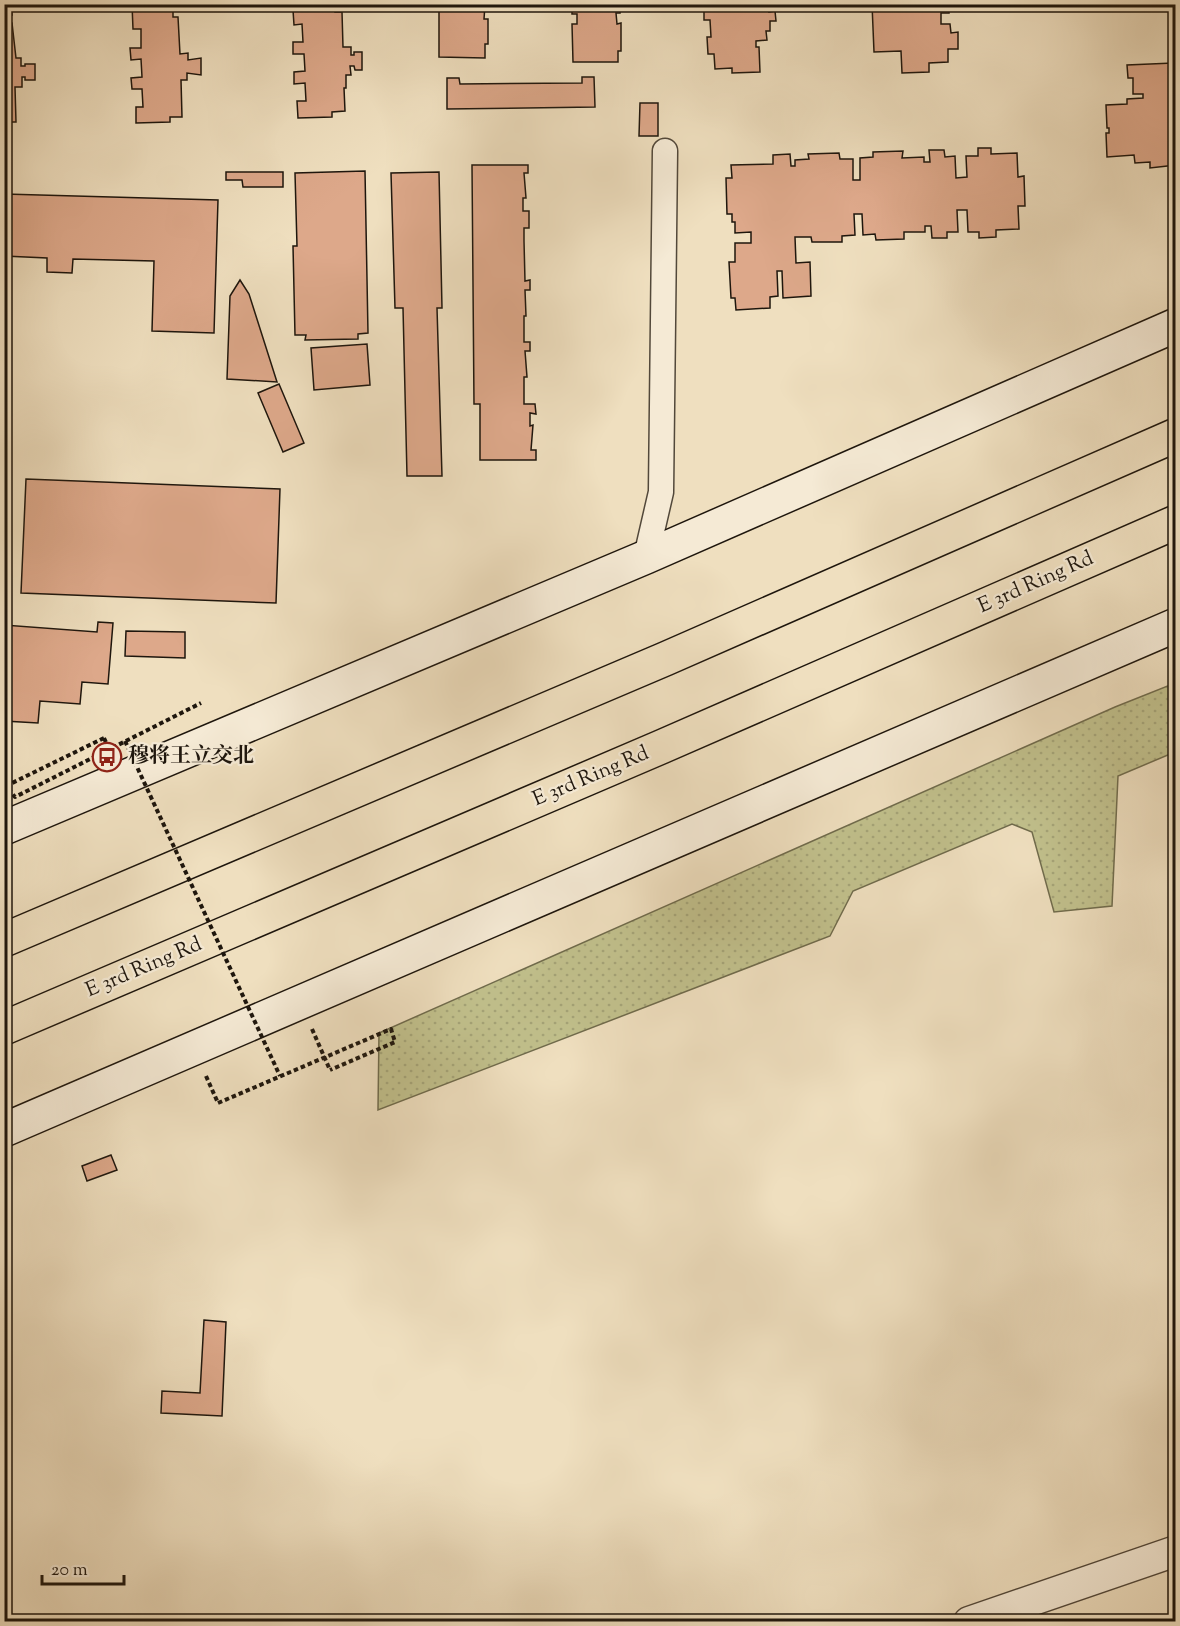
<svg xmlns="http://www.w3.org/2000/svg" width="1180" height="1626" viewBox="0 0 1180 1626" font-family="'Sorts Mill Goudy','Noto Serif SC',serif">
  <style>
    .grass { fill: url(#grass-dots); stroke: #706b4c; stroke-width: 1.5 }
    .building { fill: #dda88a; stroke: #1e160d; stroke-width: 1.5 }
    .lines { fill: none; stroke-linecap: round; stroke-linejoin: round }
    .minor-casing { stroke: #52483a; stroke-width: 27 }
    .tertiary-casing { stroke: #52483a; stroke-width: 33 }
    .secondary-casing { stroke: #1e160d; stroke-width: 36 }
    .trunk-casing { stroke: #1e160d; stroke-width: 36 }
    .path { stroke: #1e160d; stroke-width: 4; stroke-dasharray: 4.5 3; stroke-linecap: butt }
    .minor { stroke: #f5ead5; stroke-width: 24 }
    .tertiary { stroke: #f5ead5; stroke-width: 30 }
    .secondary { stroke: #f5ead5; stroke-width: 33 }
    .trunk { stroke: #efdfbf; stroke-width: 33 }
    .path-bridge { stroke: #1e160d; stroke-width: 4; stroke-dasharray: 4.5 3; stroke-linecap: butt }
    .labels { text-anchor: middle; dominant-baseline: central; stroke-width: 4.5; stroke-linejoin: round; paint-order: stroke }
    .street-label { font-size: 21px; fill: #1e160d; stroke: #f5ead5 }
    .poi-label { font-size: 21px; font-weight: bold; fill: #1e160d; stroke: #f5ead5; text-anchor: start }
  </style>
  <defs>
    <pattern id="grass-dots" width="8" height="8" patternUnits="userSpaceOnUse" patternTransform="scale(1.5)"><rect width="8" height="8" fill="#c1c08c"/><path d="M2 2h.1M6 6h.1" fill="none" stroke="#a5a478" stroke-width="1.8" stroke-linecap="round"/></pattern>
  </defs>
  <rect width="100%" height="100%" fill="#efdfbf"/>
  <filter id="stains"><feTurbulence type="fractalNoise" baseFrequency=".00333" numOctaves="4"/><feColorMatrix values="0 0 0 0 .2 0 0 0 0 .09 0 0 0 0 .02 0 0 0 .5 -.17"/></filter>
  <radialGradient id="worn" r=".72"><stop offset=".6" stop-color="#630" stop-opacity="0"/><stop offset="1" stop-color="#630" stop-opacity=".3"/></radialGradient>
  <polygon class="grass" points="1175,683 1175,752 1118,776 1112,906 1054,912 1032,832 1012,824 853,891 830,936 378,1110 379,1033 1115,707"/>
  <g class="building">
    <polygon points="4,4 11,4 12,15 5,15 6,23 12,23 16,58 21,58 21,66 25,66 25,64 35,64 35,80 25,80 25,77 22,77 22,87 15,87 16,122 4,122"/>
    <polygon points="132,4 178,4 178,9 173,9 173,17 178,17 180,54 188,53 188,60 201,58 201,75 187,73 187,80 181,80 182,117 170,117 170,122 136,123 136,107 143,107 142,89 132,89 131,78 142,77 141,59 131,60 130,48 141,48 141,29 133,29"/>
    <polygon points="293,4 335,4 335,8 293,10"/>
    <polygon points="439,4 488,4 485,5 484,19 488,19 488,44 485,44 485,58 439,57"/>
    <polygon points="572,4 620,4 620,13 616,13 617,24 621,23 621,51 618,51 618,62 573,62 572,24 577,24 577,14 572,14"/>
    <polygon points="704,4 769,4 769,12 775,11 776,21 770,21 770,31 766,31 767,40 756,41 756,47 759,47 760,72 732,73 732,68 715,69 714,54 708,54 707,37 711,37 710,20 704,20"/>
    <polygon points="872,4 949,4 949,13 941,13 941,24 950,24 951,33 958,32 958,49 948,49 948,62 929,63 929,72 902,73 901,51 874,52"/>
    <polygon points="335,8 335,12 342,12 343,47 351,47 351,55 354,55 354,52 362,52 362,70 355,70 354,66 350,66 351,75 346,75 346,88 344,88 345,111 332,112 332,117 298,118 297,101 306,101 305,83 294,84 294,72 305,71 304,54 293,54 293,42 303,42 302,24 294,25 293,10"/>
    <polygon points="1173,63 1174,90 1176,90 1176,165 1150,168 1150,162 1135,163 1134,155 1107,157 1106,133 1109,133 1109,128 1107,128 1106,105 1127,104 1127,99 1143,98 1143,94 1133,94 1133,78 1128,78 1127,65"/>
    <polygon points="582,77 594,77 595,107 447,109 447,78 459,78 460,84 582,83"/>
    <polygon points="640,103 658,103 658,136 639,136"/>
    <polygon points="978,148 991,148 991,154 1017,153 1018,177 1024,176 1025,206 1018,206 1019,229 996,230 996,237 979,238 979,232 968,232 967,210 957,210 958,232 947,232 947,238 932,238 931,226 925,226 925,232 904,232 904,239 876,240 875,234 863,235 862,214 854,214 855,235 842,236 842,242 812,242 811,237 795,237 796,263 810,262 811,296 783,298 782,271 777,271 778,296 770,297 770,308 736,310 735,298 731,298 729,262 735,262 735,243 751,243 751,232 735,233 735,222 732,222 732,214 727,214 726,178 732,178 731,165 773,164 773,155 790,154 791,166 795,166 795,160 809,159 808,154 839,153 840,159 853,159 853,180 860,180 860,158 873,157 873,152 903,151 902,158 924,157 924,162 930,162 929,150 944,150 945,157 955,156 956,178 967,177 966,156 978,156"/>
    <polygon points="472,165 528,165 528,173 524,173 526,198 523,198 523,211 529,211 529,228 524,228 524,241 525,281 530,280 530,290 525,290 526,316 524,316 524,342 530,342 530,351 525,351 527,377 524,377 524,404 535,404 536,414 530,413 530,426 533,425 531,450 536,450 536,460 480,460 480,404 474,404"/>
    <polygon points="365,171 368,333 358,334 358,339 305,340 306,335 295,335 293,246 297,246 295,173"/>
    <polygon points="226,172 283,172 283,187 243,187 242,180 226,180"/>
    <polygon points="439,172 442,308 437,308 442,476 407,476 403,308 395,308 391,173"/>
    <polygon points="4,194 218,200 214,333 152,331 154,261 73,259 72,273 47,272 47,258 4,256"/>
    <polygon points="240,280 249,294 277,382 227,379 230,296"/>
    <polygon points="367,344 370,385 314,390 311,348"/>
    <polygon points="279,384 304,443 283,452 258,393"/>
    <polygon points="26,479 280,489 276,603 21,593"/>
    <polygon points="98,622 113,623 108,684 82,682 80,704 40,701 38,723 4,721 4,625 97,632"/>
    <polygon points="126,631 185,632 185,658 125,656"/>
    <polygon points="111,1155 117,1170 87,1181 82,1166"/>
    <polygon points="204,1320 226,1322 222,1416 161,1413 162,1391 200,1393"/>
  </g>
  <g class="lines">
    <g class="minor-casing">
      <polyline id="minor" points="646,557 661,492 665,151"/>
    </g>
    <g class="tertiary-casing">
      <polyline id="tertiary" points="969,1622 1176,1551"/>
    </g>
    <g class="secondary-casing">
      <g id="secondary">
        <polyline points="4,828 646,557 1176,325"/>
        <polyline points="4,1130 1176,625"/>
      </g>
    </g>
    <g class="trunk-casing">
      <g id="trunk">
        <polyline points="4,940 665,659 1176,435"/>
        <polyline points="4,1028 661,747 1176,522"/>
      </g>
    </g>
    <g class="path">
      <polyline points="104,738 110,751"/>
      <polyline points="312,1029 330,1070"/>
      <polyline points="206,1076 218,1103"/>
    </g>
    <use href="#minor" class="minor"/>
    <use href="#tertiary" class="tertiary"/>
    <use href="#secondary" class="secondary"/>
    <use href="#trunk" class="trunk"/>
    <g class="path-bridge">
      <polyline points="104,738 6,786 15,797 201,703"/>
      <polyline points="125,741 280,1076"/>
      <polyline points="218,1103 391,1029 395,1042 330,1070"/>
    </g>
  </g>
  <defs>
    <g id="bus-ring" transform="scale(1.5)"><circle r="9.5" fill="#f5ead5" stroke="#8f2418" stroke-width="1.5"/><path d="M-5-6H5V4H4V6H2V4H-2V6H-4V4H-5ZM-3.5-4V0h7V-4ZM-3.5 1.2v1.5H-2V1.2ZM2 1.2v1.5H3.5V1.2Z" fill="#8f2418"/></g>
  </defs>
  <g fill-rule="evenodd">
    <use href="#bus-ring" x="107" y="757"/>
  </g>
  <g class="labels">
    <g class="street-label">
      <text transform="translate(1036 583) rotate(-24)">E 3rd Ring Rd</text>
      <text transform="translate(591 777) rotate(-23)">E 3rd Ring Rd</text>
      <text transform="translate(144 968) rotate(-23)">E 3rd Ring Rd</text>
    </g>
    <g class="poi-label">
      <text x="128" y="757">穆将王立交北</text>
    </g>
  </g>
  <rect width="1180" height="1626" fill="none" stroke="#efdfbf" stroke-width="24"/>
  <rect x="6" y="6" width="1168" height="1614" fill="none" stroke="#1e160d" stroke-width="3"/>
  <rect x="12" y="12" width="1156" height="1602" fill="none" stroke="#1e160d" stroke-width="1.5"/>
  <path d="M42 1575v9h82v-9" fill="none" stroke="#1e160d" stroke-width="3"/>
  <text x="51" y="1575" font-size="18" fill="#1e160d" stroke="#f5ead5" stroke-width="4.5" paint-order="stroke">20 m</text>
  <rect width="100%" height="100%" filter="url(#stains)"/>
  <rect width="100%" height="100%" fill="url(#worn)"/>
</svg>
